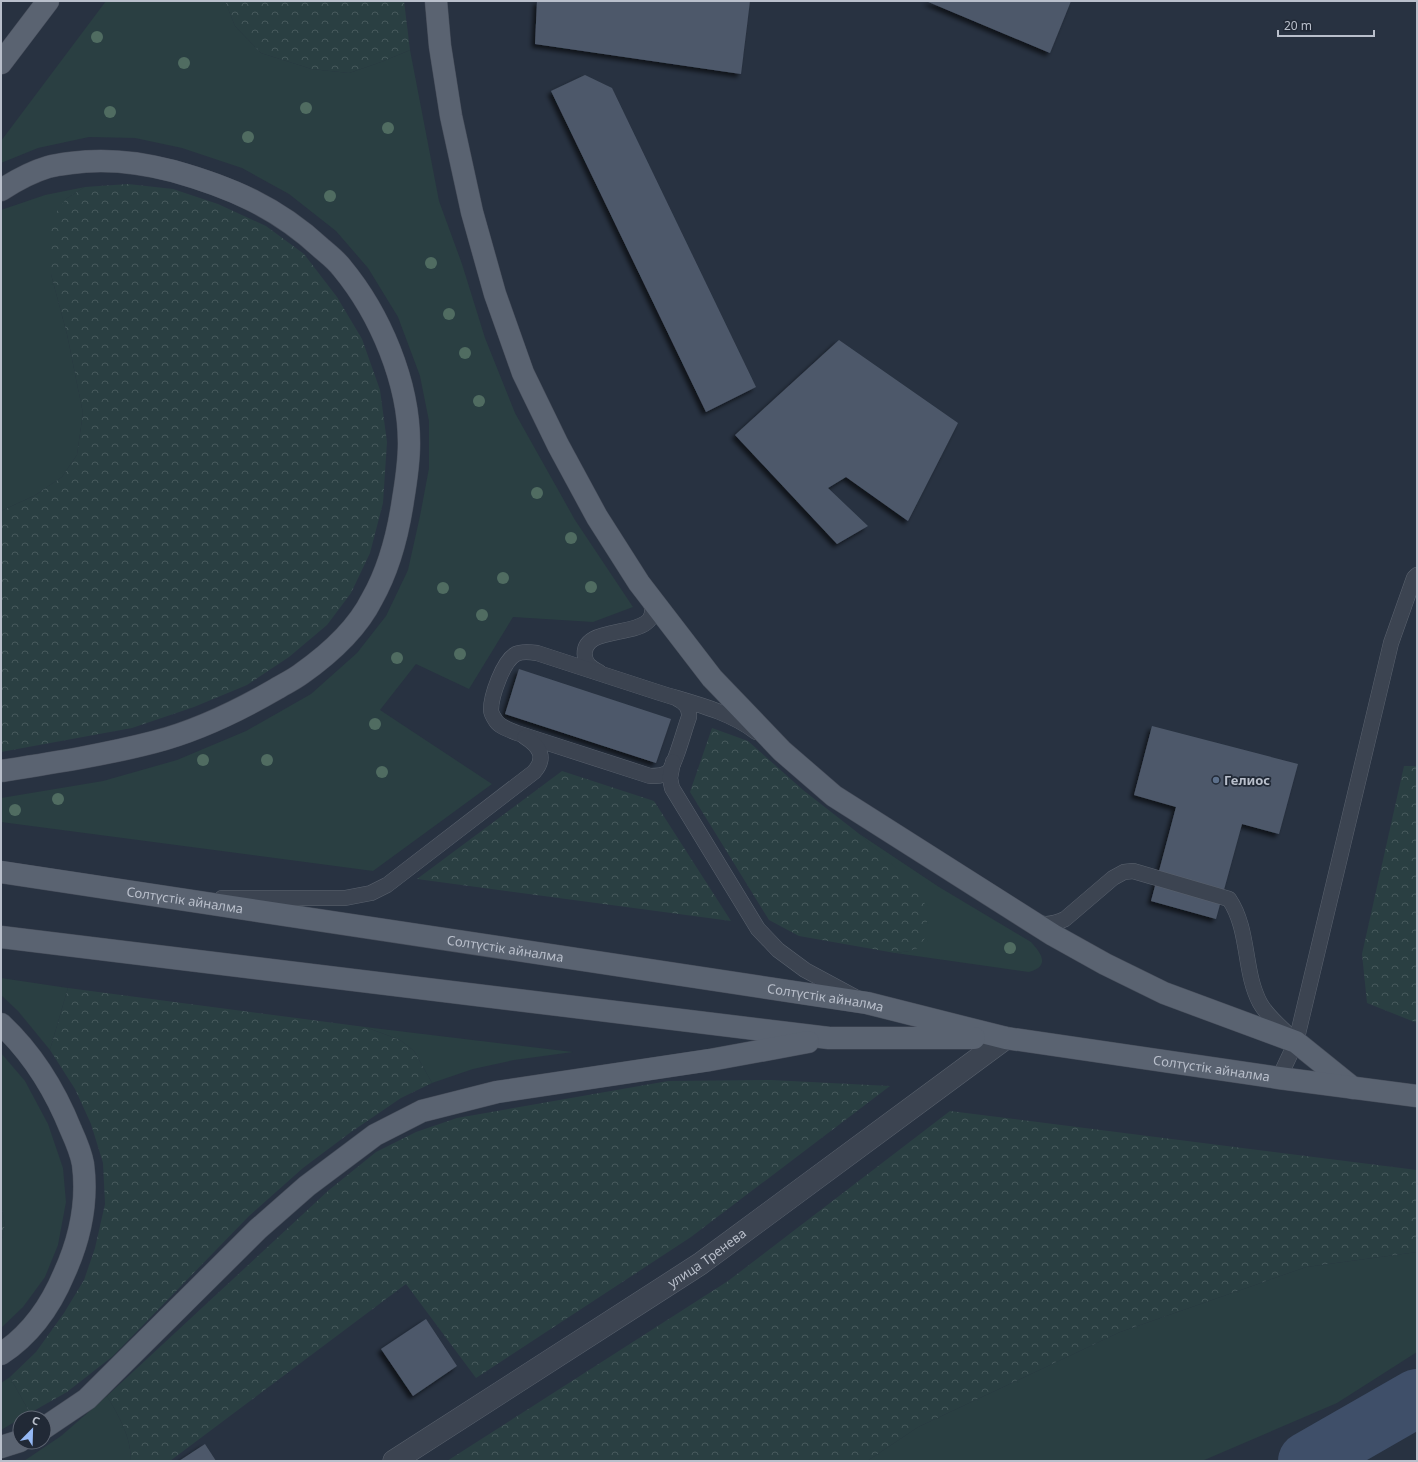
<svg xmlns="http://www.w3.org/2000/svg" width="1418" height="1462" viewBox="0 0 1418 1462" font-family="'Noto Sans',sans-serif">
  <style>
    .green { fill: #2a3f42 }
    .forest { fill: url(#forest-crowns) }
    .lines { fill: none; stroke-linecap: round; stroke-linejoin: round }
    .river { stroke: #3f4f69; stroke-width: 58 }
    .building { fill: #4e596a; filter: url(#shadow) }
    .service-casing { stroke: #5a626e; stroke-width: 16 }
    .minor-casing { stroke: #5a626e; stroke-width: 23 }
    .primary-casing { stroke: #464d5a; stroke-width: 23 }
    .service { stroke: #3c4451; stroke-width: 15 }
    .minor { stroke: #3c4451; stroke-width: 22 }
    .primary { stroke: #5a6371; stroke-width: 22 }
    .tree { fill: #506c61 }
    .service-dot { fill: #5c6f8a; stroke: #212936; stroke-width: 1.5 }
    .labels { text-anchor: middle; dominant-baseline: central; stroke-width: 3.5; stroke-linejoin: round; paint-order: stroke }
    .poi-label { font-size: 13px; font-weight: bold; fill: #b9bfcb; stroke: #212936; text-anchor: start }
    .street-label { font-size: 13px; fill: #b9bfcb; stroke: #212936 }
  </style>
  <defs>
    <pattern id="forest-crowns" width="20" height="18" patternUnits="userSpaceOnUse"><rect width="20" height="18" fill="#2a3f42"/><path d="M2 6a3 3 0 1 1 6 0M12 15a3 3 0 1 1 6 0" fill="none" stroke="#47595c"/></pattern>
    <filter id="shadow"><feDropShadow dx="-3.5" dy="3.5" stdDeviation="2" flood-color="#0009"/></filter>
  </defs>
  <rect width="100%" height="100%" fill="#283241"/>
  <g class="green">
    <polygon points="106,1 225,1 235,26 261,53 312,69 349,73 381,62 410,50 439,201 462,264 485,338 515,413 575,520 633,607 593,622 513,617 469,689 416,664 380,710 492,784 373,871 1,822 1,798 103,781 177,760 246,731 311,694 357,653 386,616 408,570 420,516 429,468 429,421 420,376 398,317 368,268 336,231 289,194 242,168 182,148 135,138 89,137 38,148 1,163 1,141"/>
    <polygon points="85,187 66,199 51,274 67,334 83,413 77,455 62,477 34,496 1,511 1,210 45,195"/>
    <path d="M858,833L939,887L1031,942C1042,954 1050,966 1029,972L895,953L909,951L904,876Z"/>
    <polygon points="1,978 68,988 50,1050 18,1011 1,995"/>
    <polygon points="365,1027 573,1052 514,1060 473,1069 432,1083 414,1051 400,1040"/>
    <path d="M1,1053L25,1081L48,1124L63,1168L66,1202L58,1245L45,1277L23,1307L1,1328V1241C6,1232 5,1217 1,1208Z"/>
    <polygon points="1417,1252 1417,1352 1337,1403 1202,1461 867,1461 918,1427 1120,1332 1306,1267"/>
    <polygon points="10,1377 30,1413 1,1430 1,1383"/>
    <path d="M107,1396C119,1416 131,1436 131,1461H24L61,1436Z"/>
  </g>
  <g class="forest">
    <polygon points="225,1 404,1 410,50 381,62 349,73 312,69 261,53 235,26"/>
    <polygon points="128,184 173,189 218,204 266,226 304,254 337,297 362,339 380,390 387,442 383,503 370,553 351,593 327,625 289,657 247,685 194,707 132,728 1,752 1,511 34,496 62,477 77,455 83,413 67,334 51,274 50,234 57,211 66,199 85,187"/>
    <polygon points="712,728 748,741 803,790 858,833 904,875 922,895 926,908 927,923 925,938 918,948 909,951 895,953 799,936 769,920 690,792"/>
    <polygon points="1404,766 1417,766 1417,1023 1367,1003 1362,954"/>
    <polygon points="562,771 654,801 731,921 417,879"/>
    <polygon points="68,988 365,1027 400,1040 414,1051 432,1083 401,1098 351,1132 303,1168 249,1216 113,1356 67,1392 30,1413 10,1377 36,1352 64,1313 84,1280 95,1248 105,1204 103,1163 91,1124 75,1089 50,1050"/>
    <path d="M771,1080L890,1086L691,1237L476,1378L406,1284L170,1461H131C131,1436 119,1416 107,1396L329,1190L376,1152L416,1132L457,1118L668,1081Z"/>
    <polygon points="950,1111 1417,1170 1417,1252 1306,1267 1120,1332 918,1427 867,1461 447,1461 728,1281"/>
    <path d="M1,1208C5,1217 6,1232 1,1241Z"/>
  </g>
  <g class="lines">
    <polyline class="river" points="1307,1461 1417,1398"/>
  </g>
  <g class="building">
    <polygon points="537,1 750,1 741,74 535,44"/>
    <polygon points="926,1 1071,1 1050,53"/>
    <polygon points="585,75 612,88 756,387 706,412 551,91"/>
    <polygon points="839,340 958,423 908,521 846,477 828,488 868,526 837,544 735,435"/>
    <polygon points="519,669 671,719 656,763 505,714"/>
    <polygon points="1152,726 1298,764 1279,834 1242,824 1216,919 1151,901 1176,807 1134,795"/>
    <polygon points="426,1319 457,1366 413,1396 381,1349"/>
    <polygon points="205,1444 216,1461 179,1461"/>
  </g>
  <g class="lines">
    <g class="service-casing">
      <g id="service">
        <path d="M599,672C592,668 586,665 585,657C579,618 670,646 649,598"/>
        <path d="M676,698C684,702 690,707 689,717C685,727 675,766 668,772C663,776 656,776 650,776L517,733C510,730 500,727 496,721C494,718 491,713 491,710C491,696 503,661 516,654C522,651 530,652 537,653C578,666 619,680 660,693C692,703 729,711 756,732"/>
        <polyline points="673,762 670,778 672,788 758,929 778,950 805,970 857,998"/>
        <path d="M222,898H345L371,893L387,885L534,772C547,757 539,746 525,737"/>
        <path d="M1035,922C1046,926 1055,924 1065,919L1113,878L1124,872L1133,871L1229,899C1250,930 1243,971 1260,1003C1267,1016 1280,1026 1291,1037"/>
        <polyline points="1279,1078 1296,1042 1391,643 1414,578 1417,575"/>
      </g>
    </g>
    <g class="minor-casing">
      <g id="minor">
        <path id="s1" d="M394,1461L700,1264L1006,1038"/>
      </g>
    </g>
    <g class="primary-casing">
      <g id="primary">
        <polyline points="436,1 440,46 451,116 472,212 495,294 523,373 558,445 597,517 639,583 712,678 782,751 834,796 1053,935 1105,964 1164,993 1296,1042 1353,1088"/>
        <polyline points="1,63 48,1"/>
        <path d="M1,190C15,181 31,172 48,167C55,165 63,164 71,163C106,158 139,162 173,171C230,187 277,207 321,248C328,254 336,260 342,268C380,314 409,382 409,443C409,462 406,482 403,500C398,534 389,569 372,599C357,629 328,655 301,674C293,680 284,684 276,689C238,711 197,731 154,742C104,755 52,763 1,771"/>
        <path id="s2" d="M1,872L867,1003L1006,1038L1279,1078L1417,1096"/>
        <polyline points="1,937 829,1038 974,1038"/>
        <path d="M1,1024C33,1054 55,1090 71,1130C76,1141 81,1153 83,1164C88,1202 80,1239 64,1274C51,1305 30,1335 1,1354"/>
        <polyline points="44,1428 87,1399 258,1229 307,1186 375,1135 422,1111 497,1092 710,1060 808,1042"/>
        <polyline points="1,1447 20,1441"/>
      </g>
    </g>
    <use href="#service" class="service"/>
    <use href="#minor" class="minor"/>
    <use href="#primary" class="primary"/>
  </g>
  <g class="tree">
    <circle cx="97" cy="37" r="6"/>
    <circle cx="184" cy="63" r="6"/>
    <circle cx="306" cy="108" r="6"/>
    <circle cx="110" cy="112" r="6"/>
    <circle cx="388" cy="128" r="6"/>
    <circle cx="248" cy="137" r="6"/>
    <circle cx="330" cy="196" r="6"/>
    <circle cx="431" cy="263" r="6"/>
    <circle cx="449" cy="314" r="6"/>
    <circle cx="465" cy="353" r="6"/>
    <circle cx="479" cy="401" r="6"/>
    <circle cx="537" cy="493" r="6"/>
    <circle cx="571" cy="538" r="6"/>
    <circle cx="503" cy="578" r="6"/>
    <circle cx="591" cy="587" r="6"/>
    <circle cx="443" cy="588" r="6"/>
    <circle cx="482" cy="615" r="6"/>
    <circle cx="460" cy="654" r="6"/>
    <circle cx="397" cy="658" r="6"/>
    <circle cx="375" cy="724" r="6"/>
    <circle cx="203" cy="760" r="6"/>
    <circle cx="267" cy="760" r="6"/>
    <circle cx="382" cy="772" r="6"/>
    <circle cx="58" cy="799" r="6"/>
    <circle cx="15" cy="810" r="6"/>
    <circle cx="1010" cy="948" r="6"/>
  </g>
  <circle class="service-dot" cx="1216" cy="780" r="4"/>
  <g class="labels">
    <g class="poi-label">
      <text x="1224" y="780">Гелиос</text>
    </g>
    <g class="street-label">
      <text stroke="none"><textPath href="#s2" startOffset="186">Солтүстік айналма</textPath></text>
      <text stroke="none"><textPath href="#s2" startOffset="510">Солтүстік айналма</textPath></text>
      <text stroke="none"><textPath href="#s2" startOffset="834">Солтүстік айналма</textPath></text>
      <text stroke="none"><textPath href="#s2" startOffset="1227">Солтүстік айналма</textPath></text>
      <text stroke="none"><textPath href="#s1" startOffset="373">улица Тренева</textPath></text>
    </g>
  </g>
  <rect width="1418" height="1462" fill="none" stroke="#b9bfcb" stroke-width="4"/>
  <g transform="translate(32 1430) rotate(23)"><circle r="19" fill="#212936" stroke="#5e6572"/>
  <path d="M0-3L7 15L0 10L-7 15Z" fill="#95b8f4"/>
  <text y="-6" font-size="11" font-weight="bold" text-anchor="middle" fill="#b9bfcb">С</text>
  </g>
  <path d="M1278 30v6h96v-6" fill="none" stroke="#b9bfcb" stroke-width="2"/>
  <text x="1284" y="30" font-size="12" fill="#b9bfcb" stroke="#212936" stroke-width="3" paint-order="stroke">20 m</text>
</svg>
